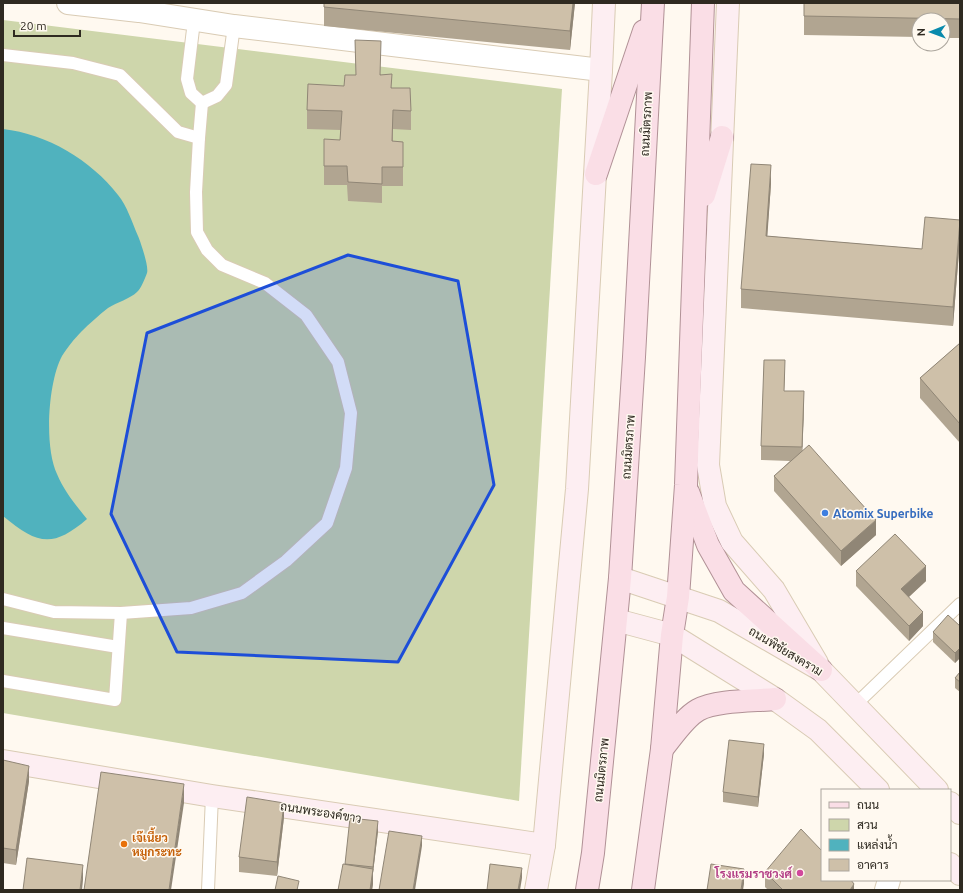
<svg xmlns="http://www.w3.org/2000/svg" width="963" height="893" viewBox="0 0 963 893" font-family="Ubuntu,Sarabun,sans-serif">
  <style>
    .green { fill: #ced6ab }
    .water { fill: #50b2be }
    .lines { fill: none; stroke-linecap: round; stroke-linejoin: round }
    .lane-casing { stroke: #d9cbb4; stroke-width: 14 }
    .street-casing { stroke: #d9cbb4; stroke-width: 24 }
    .secondary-casing { stroke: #d9cbb4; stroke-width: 24 }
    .primary-casing { stroke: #b19196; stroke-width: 24 }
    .lane { stroke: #fff; stroke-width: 12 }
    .street { stroke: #fff; stroke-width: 22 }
    .secondary { stroke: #fdeef2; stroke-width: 22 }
    .primary { stroke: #fadee6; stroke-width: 22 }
    .wall { fill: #b1a591 }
    .shaded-wall { fill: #908676 }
    .building { fill: #cec0a9; stroke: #908676 }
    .marked { fill: #1d4ed8; fill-opacity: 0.2; stroke: #1d4ed8; stroke-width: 3; stroke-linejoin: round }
    .shop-dot { fill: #3f7fe0; stroke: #fff9f0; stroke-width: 1.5 }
    .food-dot { fill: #e8710a; stroke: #fff9f0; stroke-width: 1.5 }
    .hotel-dot { fill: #d1479c; stroke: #fff9f0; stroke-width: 1.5 }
    .labels { text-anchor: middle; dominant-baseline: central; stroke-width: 3; stroke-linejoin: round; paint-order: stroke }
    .street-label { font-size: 12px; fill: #2f2a21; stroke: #fff9f0 }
    .shop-label { font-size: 12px; font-weight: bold; fill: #366cbe; stroke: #fff9f0; text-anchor: start }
    .food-label { font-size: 12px; font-weight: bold; fill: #c56008; stroke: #fff9f0; text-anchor: start }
    .hotel-label { font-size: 12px; font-weight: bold; fill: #b23c85; stroke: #fff9f0; text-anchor: end }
  </style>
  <rect width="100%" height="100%" fill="#fff9f0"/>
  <polygon class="green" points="3,20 562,89 519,801 3,713"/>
  <path class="water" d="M3,129C47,134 91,160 118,195C127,206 132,222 138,236C141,243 149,267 147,273C145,278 141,289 137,292C130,299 117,302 108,308C99,315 89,324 81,332C75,338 67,348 62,356C48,382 44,447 57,474C64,491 75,504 87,519C52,549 37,544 3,516Z"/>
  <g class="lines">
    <g class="lane-casing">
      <g id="lane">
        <polyline points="194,21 187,79 191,93 202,103"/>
        <polyline points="3,55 73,63 120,75 178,132 199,138 196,192 197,232 207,250 222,265 265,283 306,315 338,362 351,413 346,468 327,523 286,561 242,593 191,608 121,613 54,612 3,599"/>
        <polyline points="202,103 217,96 226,85 234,26"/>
        <polyline points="199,138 202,103"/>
        <polyline points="3,628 118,647"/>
        <polyline points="3,681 115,700 121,613"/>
        <polyline points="854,706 960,604"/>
        <polyline points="208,890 212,796"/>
      </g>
    </g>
    <g class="street-casing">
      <g id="street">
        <polyline points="68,3 139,11 234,26 601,70"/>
        <polyline points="886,890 889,880"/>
      </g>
    </g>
    <g class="secondary-casing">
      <g id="secondary">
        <polyline points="728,3 708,465 715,506 732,542 774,590 817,663"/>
        <polyline points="620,578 719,611 821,670 937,790"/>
        <polyline points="616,620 672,635 775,699 818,730 878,790"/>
        <polyline points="3,761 212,796 544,845"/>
        <polyline points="950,803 960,813"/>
        <polyline points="950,864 960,874"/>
        <polyline points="536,890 544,845 577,489 601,70 604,3"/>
      </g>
    </g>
    <g class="primary-casing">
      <g id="primary">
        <polyline points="596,174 644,31"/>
        <polyline points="704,195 722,137"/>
        <polyline points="688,492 708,545 734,591 821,670"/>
        <path d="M662,749C673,736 684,718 698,710C716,700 754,701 775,699"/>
        <polyline points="587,890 593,853 620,578 634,357 653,3"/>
        <polyline points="643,890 662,749 672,635 678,597 686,485 703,3"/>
      </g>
    </g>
    <use href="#lane" class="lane"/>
    <use href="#street" class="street"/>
    <use href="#secondary" class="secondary"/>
    <use href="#primary" class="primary"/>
  </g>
  <g class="wall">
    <polygon points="575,3 570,50 324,26 324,7"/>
    <polygon points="804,3 960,3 960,38 943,38 943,20 919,20 919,37 804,35"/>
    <polygon points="355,40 381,75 392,88 411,111 411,130 393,129 393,141 403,142 403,186 382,186 382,203 348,201 347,185 324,185 324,166 340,140 341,130 307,129 307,110 344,86 356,75"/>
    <polygon points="771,184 767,236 922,249 960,239 953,326 741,308 741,289"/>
    <polygon points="960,343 960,443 920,398 920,378"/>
    <polygon points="785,375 784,391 804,406 802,450 876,535 841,566 774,491 774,476 790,461 761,460 761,446"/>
    <polygon points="856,571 926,581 909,597 923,626 909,641 856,586"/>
    <polygon points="960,626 960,658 955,663 933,642 933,632"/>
    <polygon points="960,672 960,692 955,688 955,678"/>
    <polygon points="764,754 758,807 723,802 723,792"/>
    <polygon points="3,762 29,781 16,865 3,863"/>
    <polygon points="284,817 277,876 239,872 239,857"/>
    <polygon points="378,831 373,873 373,884 372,890 338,890 345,864"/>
    <polygon points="765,872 854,890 768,890 765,887"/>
  </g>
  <g class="shaded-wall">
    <polygon points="573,3 575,3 570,50 570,31"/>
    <polygon points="771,165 771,184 766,255 766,236"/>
    <polygon points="960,220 960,239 953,326 953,307"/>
    <polygon points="804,391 804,406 802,462 802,447"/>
    <polygon points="876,520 876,535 841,566 841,551"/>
    <polygon points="926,566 926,581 901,604 901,589"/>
    <polygon points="923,612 923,626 909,641 909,626"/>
    <polygon points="960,648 960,658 955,663 955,653"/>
    <polygon points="764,744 764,754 758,807 758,797"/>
    <polygon points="29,766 29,781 16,865 16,850"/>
    <polygon points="184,784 184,803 171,890 169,890"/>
    <polygon points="284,803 284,817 277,876 277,862"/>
    <polygon points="378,821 378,831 373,873 373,884 372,890 370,890"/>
    <polygon points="422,836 422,846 415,890 413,890"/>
    <polygon points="83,865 83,880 82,890 80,890"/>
    <polygon points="522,868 522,878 520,890 518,890"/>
    <polygon points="744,869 744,884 743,890 741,890"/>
    <polygon points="854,884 854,890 850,890"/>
  </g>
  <g class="building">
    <polygon points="324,3 573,3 570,31 324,7"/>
    <polygon points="804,3 960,3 960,19 804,16"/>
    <polygon points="355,40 381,41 380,75 392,74 391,88 410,88 411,111 393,110 392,141 403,142 403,167 382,167 382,184 348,182 347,166 324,166 324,139 340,140 342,111 307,110 308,84 344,86 345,75 356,75"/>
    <polygon points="751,164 771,165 766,236 922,249 925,217 960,220 953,307 741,289"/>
    <polygon points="960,343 960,424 920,378"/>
    <polygon points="764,360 785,360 784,391 804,391 802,447 761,446"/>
    <polygon points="809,445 876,520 841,551 774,476"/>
    <polygon points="895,534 926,566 901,589 923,612 909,626 856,571"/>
    <polygon points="948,615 960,626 960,648 955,653 933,632"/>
    <polygon points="960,672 960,682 955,678"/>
    <polygon points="729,740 764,744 758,797 723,792"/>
    <polygon points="3,760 29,766 16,850 3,848"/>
    <polygon points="101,772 184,784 169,890 84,890"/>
    <polygon points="247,797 284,803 277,862 239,857"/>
    <polygon points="350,818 378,821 373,867 345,864"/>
    <polygon points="801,829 822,851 822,880 851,880 854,884 850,890 783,890 765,872"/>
    <polygon points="389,831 422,836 413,890 379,890"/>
    <polygon points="27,858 83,865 80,890 23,890"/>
    <polygon points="343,864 373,869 370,890 338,890"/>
    <polygon points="490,864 522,868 518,890 487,890"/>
    <polygon points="711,864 744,869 741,890 707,890"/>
    <polygon points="278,876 299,881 297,890 275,890"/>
  </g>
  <path class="marked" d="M348,255L458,281L494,485L398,662L177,652L111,514L147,333Z"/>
  <circle class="shop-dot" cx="825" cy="513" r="4"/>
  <circle class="food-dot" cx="124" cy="844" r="4"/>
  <circle class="hotel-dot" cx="800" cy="873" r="4"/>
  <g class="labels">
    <g class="street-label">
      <text transform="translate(646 124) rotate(-87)">ถนนมิตรภาพ</text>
      <text transform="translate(628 447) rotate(-86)">ถนนมิตรภาพ</text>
      <text transform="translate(786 651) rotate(31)">ถนนพิชัยสงคราม</text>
      <text transform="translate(601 770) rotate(-84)">ถนนมิตรภาพ</text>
      <text transform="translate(321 812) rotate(9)">ถนนพระองค์ขาว</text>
    </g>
    <g class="shop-label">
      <text x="833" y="513">Atomix Superbike</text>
    </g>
    <g class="food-label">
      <text x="132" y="837">เจ๊เนี้ยว<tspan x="132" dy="14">หมูกระทะ</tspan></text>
    </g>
    <g class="hotel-label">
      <text x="792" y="873">โรงแรมราชวงศ์</text>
    </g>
  </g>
  <rect width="963" height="893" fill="none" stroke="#2f2a21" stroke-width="8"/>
  <rect x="821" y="789" width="130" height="92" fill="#fff9f0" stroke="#aca69d"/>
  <rect x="829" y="802" width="20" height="6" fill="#fadee6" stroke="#aca69d"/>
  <text x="857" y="809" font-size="12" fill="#2f2a21">ถนน</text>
  <rect x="829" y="819" width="20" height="12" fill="#ced6ab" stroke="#aca69d"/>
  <text x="857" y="829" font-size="12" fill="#2f2a21">สวน</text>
  <rect x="829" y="839" width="20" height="12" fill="#50b2be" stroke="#aca69d"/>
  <text x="857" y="849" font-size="12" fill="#2f2a21">แหล่งน้ำ</text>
  <rect x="829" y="859" width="20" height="12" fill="#cec0a9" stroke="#aca69d"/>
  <text x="857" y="869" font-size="12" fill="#2f2a21">อาคาร</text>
  <g transform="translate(931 32) rotate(269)"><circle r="19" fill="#fff9f0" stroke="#aca69d"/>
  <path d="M0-3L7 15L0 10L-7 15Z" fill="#0a8aac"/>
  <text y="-6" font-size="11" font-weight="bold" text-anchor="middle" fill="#2f2a21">N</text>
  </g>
  <path d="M14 30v6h66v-6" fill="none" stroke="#2f2a21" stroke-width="2"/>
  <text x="20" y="30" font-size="12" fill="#2f2a21" stroke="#fff9f0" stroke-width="3" paint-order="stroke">20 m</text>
</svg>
